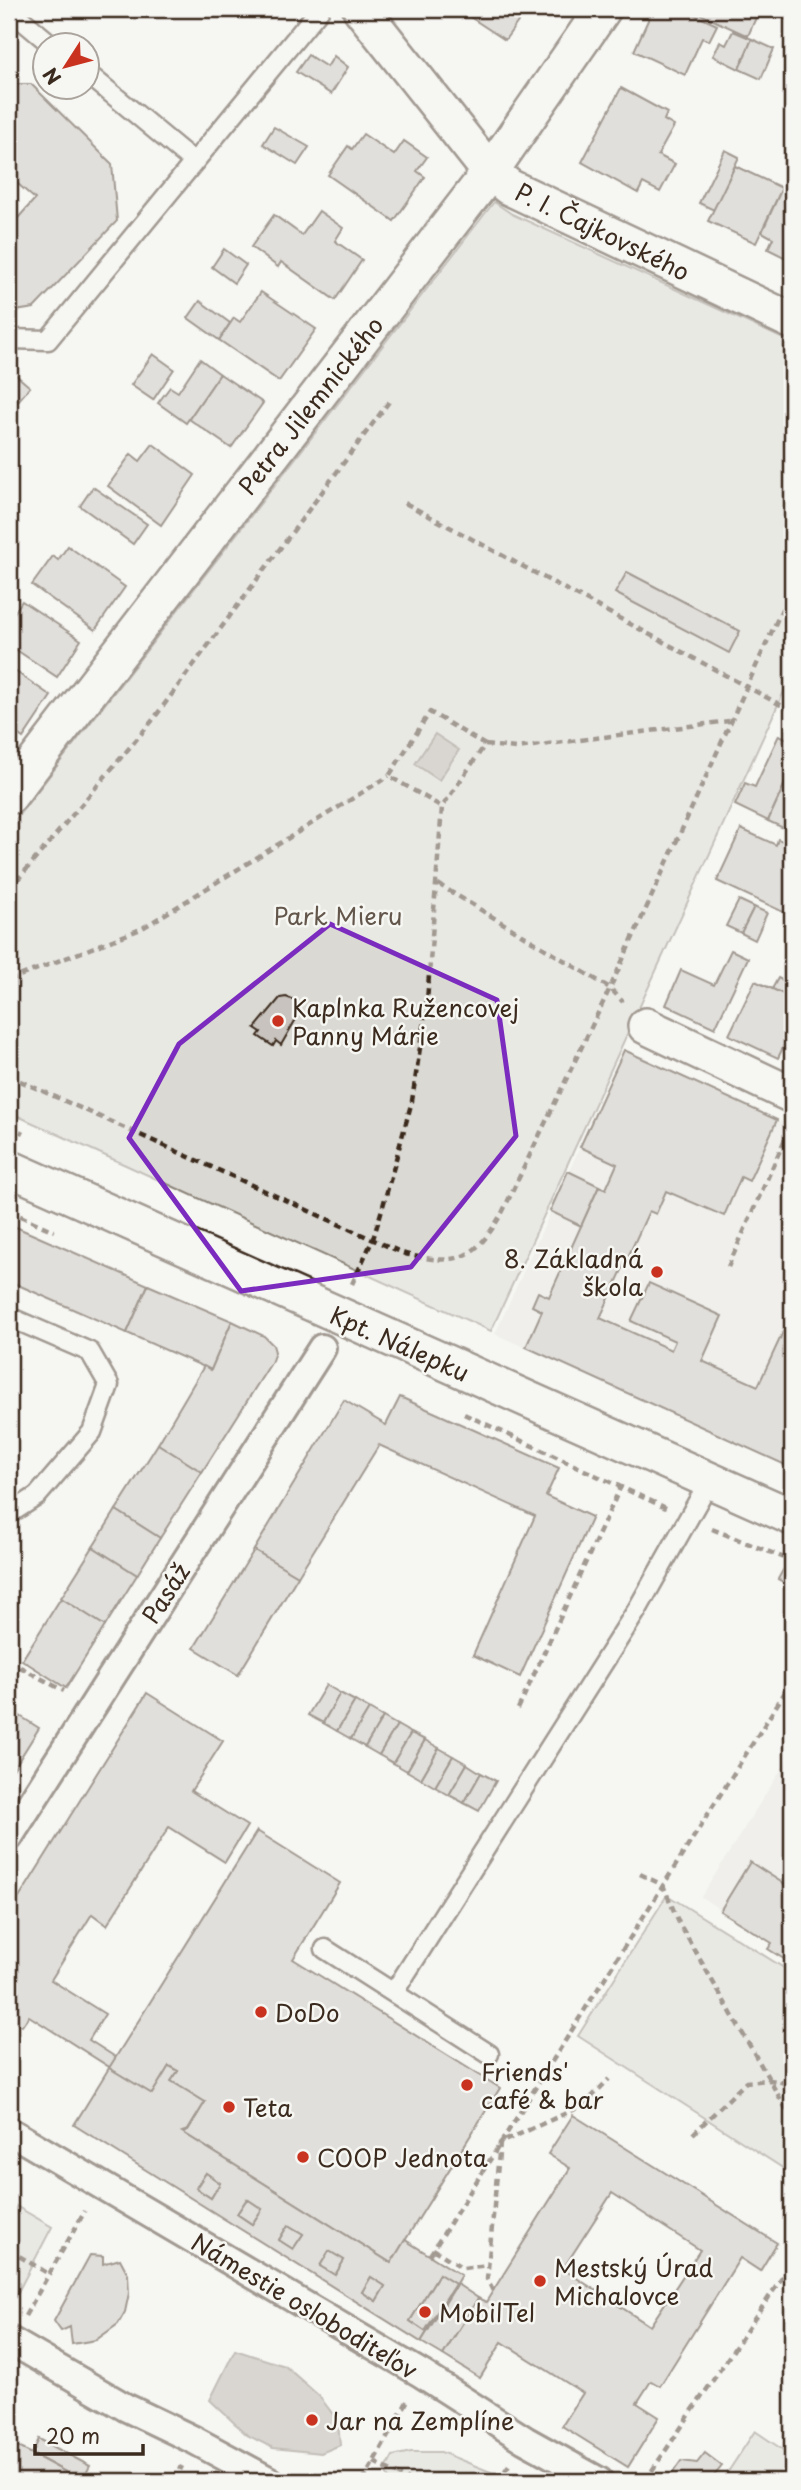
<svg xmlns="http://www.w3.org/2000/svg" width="801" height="2490" viewBox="0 0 801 2490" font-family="'Playpen Sans',sans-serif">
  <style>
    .built { fill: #e8e7e2 }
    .green { fill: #dad9d3; stroke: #8a8278; stroke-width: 2 }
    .water { fill: #b6b0a9; stroke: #857a71; stroke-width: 2 }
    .building { fill: #c8c3be; stroke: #3b2a1e; stroke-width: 2; fill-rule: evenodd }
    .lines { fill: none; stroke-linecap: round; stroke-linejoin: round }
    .service-casing { stroke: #3b2a1e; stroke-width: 23 }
    .pedestrian-casing { stroke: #3b2a1e; stroke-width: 32 }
    .minor-casing { stroke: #3b2a1e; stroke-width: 40 }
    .path { stroke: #3b2a1e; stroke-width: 4.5; stroke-dasharray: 7 5; stroke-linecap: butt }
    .service { stroke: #f6f6f2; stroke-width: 18 }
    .pedestrian { stroke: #f6f6f2; stroke-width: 26 }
    .minor { stroke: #f6f6f2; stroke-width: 35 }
    .marked { fill: none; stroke: #7b2cbf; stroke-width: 5; stroke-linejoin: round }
    .poi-dot { fill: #c8321e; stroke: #f6f6f2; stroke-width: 2.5 }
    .labels { text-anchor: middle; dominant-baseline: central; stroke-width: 5; stroke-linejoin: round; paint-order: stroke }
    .street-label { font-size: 24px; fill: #3b2a1e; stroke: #f6f6f2 }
    .park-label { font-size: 24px; fill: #63564b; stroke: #f6f6f2 }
    .poi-label { font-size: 24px; fill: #3b2a1e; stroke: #f6f6f2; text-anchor: start }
  </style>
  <rect width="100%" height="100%" fill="#f6f6f2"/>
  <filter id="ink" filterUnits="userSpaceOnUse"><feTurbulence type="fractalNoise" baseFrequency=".0143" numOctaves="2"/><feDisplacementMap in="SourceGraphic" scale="14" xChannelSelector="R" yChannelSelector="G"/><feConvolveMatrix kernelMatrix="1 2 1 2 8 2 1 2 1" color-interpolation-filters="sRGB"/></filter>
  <g filter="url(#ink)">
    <g class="built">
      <polygon points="624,1050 792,1127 792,1468 495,1334"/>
      <polygon points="792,1752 792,1964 768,1949 771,1943 701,1897"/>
    </g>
    <g class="green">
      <polygon points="494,202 512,214 792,343 792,674 491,1331 9,1112 9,828"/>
      <polygon points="667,1895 792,1973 792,2174 578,2036"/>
      <polygon points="9,2202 52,2227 9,2309"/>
      <polygon points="755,2431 792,2456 792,2481 722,2481"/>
      <polygon points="411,2452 441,2452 513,2481 390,2481 385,2471 393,2456"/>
    </g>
    <g class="water">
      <polygon points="435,734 459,750 439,780 415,764"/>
      <polygon points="235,2350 285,2366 319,2396 338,2421 340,2445 321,2453 273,2448 247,2435 210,2400"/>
    </g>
    <g class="building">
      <polygon points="458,9 527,9 505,40"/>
      <polygon points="653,9 682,9 717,25 709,41 702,38 685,75 634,51"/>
      <polygon points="689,9 750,9 758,13 748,36"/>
      <polygon points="768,9 792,9 792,22 767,11"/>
      <polygon points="733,31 752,39 739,69 713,56 720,42 726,45"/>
      <polygon points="752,39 774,49 761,79 739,69"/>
      <polygon points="308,55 327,67 334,56 348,67 331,94 296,72"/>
      <polygon points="9,84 31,84 112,164 117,221 34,308 9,312 9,228 35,199 9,176"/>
      <polygon points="621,88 667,113 664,120 674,126 658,155 675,164 660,192 643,183 638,193 582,162"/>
      <polygon points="274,127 309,147 297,165 263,144"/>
      <polygon points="363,134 394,155 404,141 427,157 417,171 425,177 394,221 328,175 348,146 352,149"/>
      <polygon points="725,150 739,157 714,210 699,203"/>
      <polygon points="735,166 782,188 756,243 708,221"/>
      <polygon points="782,188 792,193 792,261 768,249 773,238 762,232"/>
      <polygon points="319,211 343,228 335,241 362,260 335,300 281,262 278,267 251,247 274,215 302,235"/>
      <polygon points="224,249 246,265 234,283 212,267"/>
      <polygon points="261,292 316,329 279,381 219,340 234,318 240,322"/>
      <polygon points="200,301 230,323 219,340 188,318"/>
      <polygon points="153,354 174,369 153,400 131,385"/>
      <polygon points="200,359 220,374 186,423 158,403 170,387 178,392"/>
      <polygon points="9,369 30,387 11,409 9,406"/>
      <polygon points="220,374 263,403 231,448 189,419"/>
      <polygon points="153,444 195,475 161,525 108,486 131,454 140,461"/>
      <polygon points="93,487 147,524 133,544 80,506"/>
      <polygon points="68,546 125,587 95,630 32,585 53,556 58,560"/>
      <polygon points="627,572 740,631 729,653 615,593"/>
      <polygon points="22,601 81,640 57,677 9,645 9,621"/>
      <polygon points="9,667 51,696 23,738 9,728"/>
      <polygon points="779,735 792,741 792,768 768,821 735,805 745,783 755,787"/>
      <polygon points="792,768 792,832 768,821"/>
      <polygon points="741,829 776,845 778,839 792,845 792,916 717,881"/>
      <polygon points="739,900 754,907 741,933 726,926"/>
      <polygon points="754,907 767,913 755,940 741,933"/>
      <polygon points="731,950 748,958 715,1028 666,1005 681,970 714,985"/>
      <polygon points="778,978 792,985 788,996 772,989"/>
      <polygon points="755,981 792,998 792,1029 778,1058 729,1035"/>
      <polygon points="286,997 297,1001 300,1006 297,1012 299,1014 281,1045 276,1041 273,1046 258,1036 261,1032 255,1028 280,998"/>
      <polygon points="624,1050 777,1120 749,1181 741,1177 724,1216 666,1191 656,1214 649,1211 600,1318 671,1350 675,1341 631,1321 649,1283 722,1316 702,1361 758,1386 783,1332 792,1336 792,1468 526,1347 542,1311 532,1306 538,1292 549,1297 599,1186 606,1189 617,1164 580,1147"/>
      <polygon points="568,1171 599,1186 581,1226 550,1211"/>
      <polygon points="9,1224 148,1285 127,1333 9,1281"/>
      <polygon points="148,1285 232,1321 211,1370 127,1333"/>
      <polygon points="232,1321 264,1336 273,1345 275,1352 271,1363 202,1472 158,1444 204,1366 211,1370"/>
      <polygon points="400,1397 559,1468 546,1496 592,1517 520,1677 473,1655 535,1516 379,1445 298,1576 254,1550 344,1400 386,1425"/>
      <polygon points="158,1444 202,1472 160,1538 116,1510"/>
      <polygon points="116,1510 160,1538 137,1575 93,1547"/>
      <polygon points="93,1547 137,1575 105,1626 61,1598"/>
      <polygon points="254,1550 298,1576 238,1675 194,1648"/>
      <polygon points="783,1570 792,1575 792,1587 778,1579"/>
      <polygon points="61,1598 105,1626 66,1688 22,1660"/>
      <polygon points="326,1685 340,1693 323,1723 308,1715"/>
      <polygon points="147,1693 223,1741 191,1791 247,1826 225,1862 169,1827 107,1925 92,1914 51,1980 105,2014 89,2040 117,2058 111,2068 29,2016 22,2026 9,2018 9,1914"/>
      <polygon points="340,1693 355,1701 337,1731 323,1723"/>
      <polygon points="355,1701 369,1709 351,1739 337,1731"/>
      <polygon points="9,1709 39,1728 9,1776"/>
      <polygon points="369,1709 383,1717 365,1747 351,1739"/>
      <polygon points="383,1717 397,1725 379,1755 365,1747"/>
      <polygon points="397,1725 411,1733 393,1763 379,1755"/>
      <polygon points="411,1733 425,1740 407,1771 393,1763"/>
      <polygon points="425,1740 439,1748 421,1779 407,1771"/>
      <polygon points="439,1748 453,1756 435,1787 421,1779"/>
      <polygon points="453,1756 467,1764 449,1795 435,1787"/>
      <polygon points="467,1764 481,1773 464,1803 449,1795"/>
      <polygon points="481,1773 496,1781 479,1811 464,1803"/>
      <polygon points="257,1831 340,1883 293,1959 500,2088 391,2263 182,2132 188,2130 205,2102 171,2081 178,2071 169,2066 152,2094 109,2068"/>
      <polygon points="750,1862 792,1889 792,1964 768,1949 772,1943 720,1911"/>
      <path d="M169,2066L178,2071L171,2081L205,2102L188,2130L182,2132L391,2263L405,2240L461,2275L421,2342L74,2125L109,2068L152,2094ZM206,2173L220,2183L211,2198L196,2188ZM247,2199L262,2209L252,2224L237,2214ZM288,2225L303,2234L293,2249L279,2240ZM329,2251L344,2260L335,2275L320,2266ZM439,2274L455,2284L425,2331L410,2321ZM371,2277L385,2286L376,2301L362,2292Z"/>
      <path d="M573,2115L777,2243L760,2271L740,2258L660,2386L651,2381L637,2403L659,2417L628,2467L562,2426L583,2393L502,2342L480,2378L443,2355L478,2298L486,2302L570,2168L548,2154ZM612,2193L700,2250L650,2326L563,2269Z"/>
      <polygon points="206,2173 220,2183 211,2198 196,2188"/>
      <polygon points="247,2199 262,2209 252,2224 237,2214"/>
      <polygon points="288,2225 303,2234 293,2249 279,2240"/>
      <polygon points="329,2251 344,2260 335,2275 320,2266"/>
      <polygon points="90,2255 103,2256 103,2264 120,2259 128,2274 129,2293 125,2312 118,2324 96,2340 72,2344 70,2327 61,2331 54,2321"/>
      <polygon points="439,2274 455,2284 425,2331 410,2321"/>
      <polygon points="371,2277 385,2286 376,2301 362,2292"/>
      <polygon points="457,2284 478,2298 443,2355 421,2342"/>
      <polygon points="39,2439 90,2466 82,2481 32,2454"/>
      <polygon points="9,2442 32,2454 82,2481 9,2481"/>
      <polygon points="705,2453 722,2466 714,2476 720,2481 667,2481 681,2461 697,2463"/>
    </g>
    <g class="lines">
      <g class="service-casing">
        <g id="service">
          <polyline points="16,15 53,46"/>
          <polyline points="88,74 194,162"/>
          <polyline points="9,339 48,340 320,9"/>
          <polyline points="9,1317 90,1352 109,1385 92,1432 37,1496 9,1514"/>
          <polyline points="325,1949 489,2054"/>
          <polyline points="394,1992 637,1610 710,1480"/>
        </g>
      </g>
      <g class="pedestrian-casing">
        <g id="pedestrian">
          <polyline points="9,1837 322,1348"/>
          <polyline points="9,2131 422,2374 525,2440 599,2481"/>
          <polyline points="9,2340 125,2407 194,2440 270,2481"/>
        </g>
      </g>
      <g class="minor-casing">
        <g id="minor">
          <polyline points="361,9 490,172 509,187 792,321"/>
          <polyline points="9,796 490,172 603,9"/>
          <polyline points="646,1026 792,1095"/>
          <polyline points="9,1168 792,1517"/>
        </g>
      </g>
      <g class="path">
        <polyline points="405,503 792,711"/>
        <polyline points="485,745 517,748 729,721"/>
        <polyline points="438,884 610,988 623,1002"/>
        <polyline points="9,890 152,721 391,399"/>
        <polyline points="9,980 141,929 389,776"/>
        <path d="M9,1076L405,1254C459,1267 476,1259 503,1211L610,988L792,587"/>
        <polyline points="9,1126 23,1133"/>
        <polyline points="9,1211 54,1231"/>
        <polyline points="728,1267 789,1130"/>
        <polyline points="352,1284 373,1239 383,1206 412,1101 427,1001 442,807 485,745 430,712 389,776 442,807"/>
        <polyline points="464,1414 666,1508"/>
        <polyline points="712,1529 792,1561"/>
        <polyline points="9,1661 64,1691"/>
        <polyline points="518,1709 621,1486"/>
        <polyline points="640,1874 663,1885 679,1923 792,2119"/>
        <polyline points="693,2134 746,2082 770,2080 792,2084"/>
        <polyline points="433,2249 463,2268 488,2265"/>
        <polyline points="9,2250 49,2274"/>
        <polyline points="430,2255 792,1681"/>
        <polyline points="493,2291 487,2279 500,2143 584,2105 609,2079"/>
        <polyline points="25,2316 85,2211"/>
        <polyline points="374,2462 411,2481"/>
        <polyline points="175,2481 182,2466"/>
        <polyline points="363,2481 408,2400"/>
        <polyline points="498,2481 509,2465"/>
        <polyline points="645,2481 792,2263"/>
      </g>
      <use href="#service" class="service"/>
      <use href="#pedestrian" class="pedestrian"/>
      <use href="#minor" class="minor"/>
    </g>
  </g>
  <path d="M0 0H801V2490H0ZM330,924L497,1000L516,1136L411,1267L241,1291L129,1138L179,1044Z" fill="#f6f6f2" fill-opacity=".55" fill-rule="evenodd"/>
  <path class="marked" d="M330,924L497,1000L516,1136L411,1267L241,1291L129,1138L179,1044Z"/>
  <g class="poi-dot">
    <circle cx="278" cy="1021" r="7"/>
    <circle cx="657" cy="1272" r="7"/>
    <circle cx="261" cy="2012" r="7"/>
    <circle cx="467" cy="2085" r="7"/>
    <circle cx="229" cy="2107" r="7"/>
    <circle cx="303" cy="2157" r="7"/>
    <circle cx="540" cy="2281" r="7"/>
    <circle cx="425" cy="2312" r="7"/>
    <circle cx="312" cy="2420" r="7"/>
  </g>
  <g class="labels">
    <g class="street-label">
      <text transform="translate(603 231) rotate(26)">P. I. Čajkovského</text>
      <text transform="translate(310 405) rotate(-52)">Petra Jilemnického</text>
      <text transform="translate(400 1343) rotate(24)">Kpt. Nálepku</text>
      <text transform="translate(165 1593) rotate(-57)">Pasáž</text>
      <text transform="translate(305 2305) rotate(31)">Námestie osloboditeľov</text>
    </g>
    <g class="park-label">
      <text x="338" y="915">Park Mieru</text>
    </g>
    <g class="poi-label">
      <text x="292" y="1007">Kaplnka Ružencovej<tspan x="292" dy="28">Panny Márie</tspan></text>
      <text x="643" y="1258" text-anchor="end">8. Základná<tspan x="643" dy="28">škola</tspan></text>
      <text x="275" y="2012">DoDo</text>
      <text x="481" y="2071">Friends'<tspan x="481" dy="28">café &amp; bar</tspan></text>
      <text x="243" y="2107">Teta</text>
      <text x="317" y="2157">COOP Jednota</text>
      <text x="554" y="2267">Mestský Úrad<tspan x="554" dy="28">Michalovce</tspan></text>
      <text x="439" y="2312">MobilTel</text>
      <text x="326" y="2420">Jar na Zemplíne</text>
    </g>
  </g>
  <rect width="801" height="2490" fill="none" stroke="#f6f6f2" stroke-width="35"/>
  <rect x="18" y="18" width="766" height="2455" fill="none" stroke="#3b2a1e" stroke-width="2.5" filter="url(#ink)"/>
  <g transform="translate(66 66) rotate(234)"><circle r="33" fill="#f6f6f2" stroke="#aba49d" stroke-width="2"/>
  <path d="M0-5L12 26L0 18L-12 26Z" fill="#c8321e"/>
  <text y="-10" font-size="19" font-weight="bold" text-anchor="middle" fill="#3b2a1e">N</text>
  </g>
  <path d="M35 2444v10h108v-10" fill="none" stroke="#3b2a1e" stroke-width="3.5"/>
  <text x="46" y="2444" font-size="21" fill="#3b2a1e" stroke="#f6f6f2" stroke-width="5" paint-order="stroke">20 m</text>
</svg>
